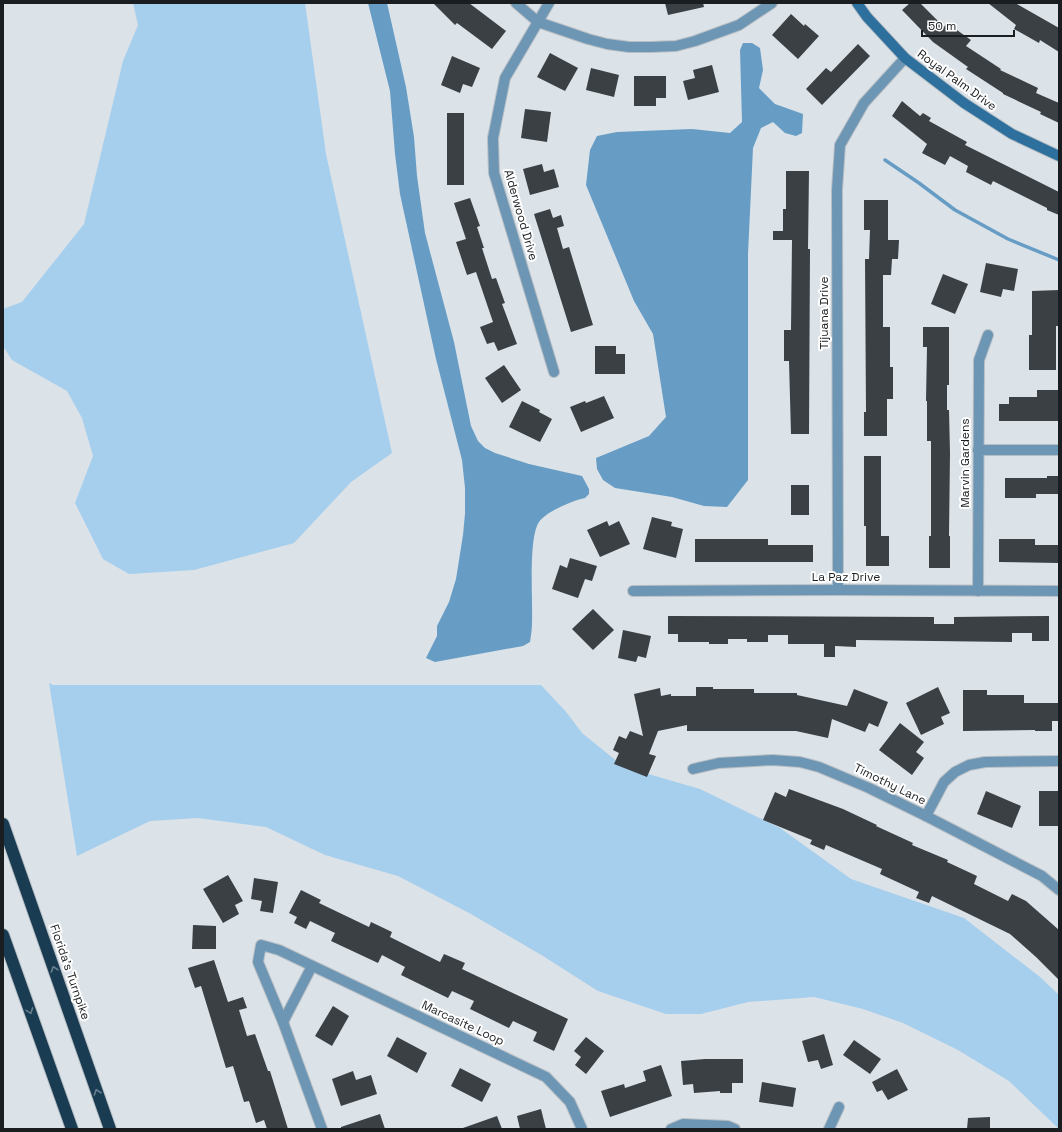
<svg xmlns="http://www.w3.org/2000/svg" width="1062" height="1132" viewBox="0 0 1062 1132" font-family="'Space Grotesk',sans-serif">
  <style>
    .green { fill: #a6ceed }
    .water { fill: #679dc5 }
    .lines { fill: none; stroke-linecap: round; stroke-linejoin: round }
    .stream { stroke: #679dc5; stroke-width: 3.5 }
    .building { fill: #3a4044 }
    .street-casing { stroke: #b8bfc4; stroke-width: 12 }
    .secondary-casing { stroke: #b8bfc4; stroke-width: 12 }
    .highway-casing { stroke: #b8bfc4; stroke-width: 14 }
    .street { stroke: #6d96b5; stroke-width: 10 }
    .secondary { stroke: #2e709d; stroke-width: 10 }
    .highway { stroke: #1a3c53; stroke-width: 12 }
    .oneway { stroke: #6a808f }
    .labels { text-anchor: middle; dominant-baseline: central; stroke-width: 4; stroke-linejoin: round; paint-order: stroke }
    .street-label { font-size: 12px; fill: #1b1e20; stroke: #fff }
  </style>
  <rect width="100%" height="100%" fill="#dbe2e8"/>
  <g class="green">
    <polygon points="133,3 305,3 326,154 392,453 351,482 294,543 194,570 129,574 103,559 75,503 93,456 82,418 67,391 12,360 3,346 3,309 22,302 84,224 123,61 138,25"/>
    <polygon points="49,683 53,685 541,685 567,713 582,733 624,767 700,789 780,828 851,879 964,918 1040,977 1059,995 1059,1129 1009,1081 958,1050 903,1023 863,1009 814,997 748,1002 701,1014 666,1014 598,991 543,956 471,914 398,876 325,855 266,827 198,818 150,821 77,856"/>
  </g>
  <g class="water">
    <path d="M368,3H387L406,87L414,137L417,176L425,233L454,342L471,426L478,441L485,448L495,453L529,464L582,476L589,489V494L585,498C572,501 547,511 539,522C528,538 533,601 532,623C532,629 531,635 530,642L523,646L435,662L426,658L437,636V626L449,602L456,579L463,535L465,514V488L462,460L436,359L400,194L395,154L390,91Z"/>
    <polygon points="743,43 752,43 760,48 763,70 759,88 775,104 803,114 802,133 796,136 785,133 773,122 761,128 753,148 748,254 748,480 727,507 704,506 672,497 615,488 603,480 597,469 596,458 649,436 666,417 653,334 634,301 586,185 590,150 597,136 617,132 692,129 730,133 742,122 740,50"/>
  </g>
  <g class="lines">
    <polyline class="stream" points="885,160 919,183 955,210 1008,239 1059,260"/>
  </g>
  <g class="building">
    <polygon points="433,3 469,3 506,31 492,49 457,23 455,25"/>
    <polygon points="665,3 703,3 704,7 668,15"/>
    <polygon points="910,3 920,3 944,27 947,23 971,40 966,46 1001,69 1000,70 1038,88 1036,93 1059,103 1059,123 1040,114 1041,112 1003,94 1003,93 966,69 968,67 933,42 902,10"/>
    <polygon points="988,3 1015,3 1059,28 1059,52 1040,40 1039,43 1014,29 1016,25"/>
    <polygon points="791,14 804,26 805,24 819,36 798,59 772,35"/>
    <polygon points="858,44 870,56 822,105 806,89 826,68 831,72"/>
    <polygon points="550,53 578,68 565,91 537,77"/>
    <polygon points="452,56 480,68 472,87 463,84 460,93 441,85"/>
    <polygon points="712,65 719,92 688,100 683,81 695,78 693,70"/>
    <polygon points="591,68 619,75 614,97 586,90"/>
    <polygon points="634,76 666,76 666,98 656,98 656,106 634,106"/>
    <polygon points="902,101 920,116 923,113 931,118 929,121 967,142 965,145 1059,192 1059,215 1047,210 1047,208 993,181 991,185 966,172 968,166 950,156 945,165 922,153 927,144 892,116"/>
    <polygon points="525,109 551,112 547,142 521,138"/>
    <rect x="447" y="113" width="17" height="72"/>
    <polygon points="542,164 544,172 554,169 559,187 530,195 523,169"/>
    <polygon points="786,171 809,171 808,249 810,249 809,434 791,434 789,361 784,361 784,330 791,330 792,240 773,240 773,231 783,231 783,209 786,209"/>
    <polygon points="470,198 480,226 477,227 484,248 482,248 492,279 496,278 505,303 502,304 517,344 498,351 494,342 487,344 480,327 493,322 476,272 467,275 456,242 466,239 454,203"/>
    <polygon points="864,200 888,200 888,240 899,240 898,259 892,259 891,275 883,275 883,327 890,327 890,367 893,367 893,399 887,399 887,436 864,436 864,412 866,412 865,259 869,259 870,230 864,230"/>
    <polygon points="550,209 553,218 561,215 564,226 557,228 563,249 569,247 593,325 571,332 534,214"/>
    <polygon points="986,263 1018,269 1014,291 1003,289 1001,297 980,292"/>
    <polygon points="943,274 968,284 955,314 931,304"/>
    <polygon points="1059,290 1059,326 1056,326 1056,370 1029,370 1029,335 1032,335 1032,291"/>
    <polygon points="923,327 949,327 949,385 947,385 947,410 949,410 950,453 949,536 950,536 950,568 929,568 929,536 931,536 931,441 927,441 927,401 926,401 927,347 923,347"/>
    <polygon points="595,346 616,346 616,354 625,354 625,374 595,374"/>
    <polygon points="504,365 521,390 502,403 485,378"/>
    <polygon points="1037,390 1059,390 1059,421 999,421 999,404 1009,404 1009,397 1037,397"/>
    <polygon points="604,396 614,418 581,432 570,407 585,401 586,403"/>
    <polygon points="522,401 540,410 539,412 552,419 540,442 509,427"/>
    <polygon points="864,456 881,456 881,536 889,536 889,566 866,566 866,526 864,526"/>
    <polygon points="1047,476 1059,476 1059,494 1036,494 1036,498 1005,498 1005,478 1047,478"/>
    <rect x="791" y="485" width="18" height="30"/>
    <polygon points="652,517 672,522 671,526 683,529 676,558 643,549"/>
    <polygon points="607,521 609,526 619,521 630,544 600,557 587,530"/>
    <polygon points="695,539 768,539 768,545 813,545 813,562 695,562"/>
    <polygon points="999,539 1035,539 1035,545 1059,545 1059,563 999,562"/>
    <polygon points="570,558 597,566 592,581 585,579 578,598 552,589 560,565 567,568"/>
    <polygon points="593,609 614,630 593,650 572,629"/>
    <polygon points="668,616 934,617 934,624 954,624 954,617 1049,616 1049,641 1032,641 1032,633 1012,633 1012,642 856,640 856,647 835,646 835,657 824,657 824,644 788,644 788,635 768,635 768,642 747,642 747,639 728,639 728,644 709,644 709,642 678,642 678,634 668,634"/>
    <polygon points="623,630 651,636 646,658 638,656 636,662 618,658"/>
    <polygon points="696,687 713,687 713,689 754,689 754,693 797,693 797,695 847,706 854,689 888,702 878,727 869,723 865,732 832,719 828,738 796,731 687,731 687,725 658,731 649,754 656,756 647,777 614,764 619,753 613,750 619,736 626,739 630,731 643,736 634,694 660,688 661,696 671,694 671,696 696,696"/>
    <polygon points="938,687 950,713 941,717 944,724 921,735 906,703"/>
    <polygon points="963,690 987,690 987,695 1024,695 1024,703 1059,703 1059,721 1052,721 1052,731 1035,731 1035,730 963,731"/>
    <polygon points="900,723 924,742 916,752 924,758 912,775 879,750"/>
    <polygon points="789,789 843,809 877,825 876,826 913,843 912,845 948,860 947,862 977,876 974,884 1008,901 1012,894 1026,901 1059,930 1059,980 1036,957 1010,934 932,896 929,903 916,898 919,892 880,874 882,869 826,845 824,850 810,844 812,840 763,820 775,792 786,797"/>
    <polygon points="986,791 1021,806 1012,828 977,814"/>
    <rect x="1039" y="791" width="20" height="35"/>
    <polygon points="228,875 243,901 235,905 239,914 223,923 203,889"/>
    <polygon points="254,878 278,882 273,913 260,911 262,901 251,899"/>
    <polygon points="301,890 321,900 319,903 369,927 371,922 392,932 390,937 440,962 444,954 465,963 462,969 568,1019 554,1051 533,1041 537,1032 513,1021 509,1028 470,1009 474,1001 452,991 448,998 401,975 405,967 382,955 378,963 331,941 335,933 310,921 306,929 294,923 297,917 289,913"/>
    <polygon points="193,925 216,926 216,949 192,949"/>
    <polygon points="214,960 228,1002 243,997 247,1008 239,1010 247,1036 255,1034 268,1071 270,1071 288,1129 267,1129 264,1120 256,1123 249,1101 244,1102 233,1066 226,1068 201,986 195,988 188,968"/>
    <polygon points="333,1006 349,1016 332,1046 315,1036"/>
    <polygon points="824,1034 833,1065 821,1069 818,1060 808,1062 802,1041"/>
    <polygon points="397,1037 427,1053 417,1073 387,1056"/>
    <polygon points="586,1037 604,1051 586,1074 575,1065 581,1057 574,1051"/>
    <polygon points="854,1040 881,1059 870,1074 843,1055"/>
    <polygon points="705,1059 743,1059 743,1083 732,1083 732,1093 720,1093 720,1091 694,1093 693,1084 683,1085 681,1061"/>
    <polygon points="661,1065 672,1096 610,1117 601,1091 624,1084 625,1088 646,1081 643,1071"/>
    <polygon points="460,1068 491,1084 482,1102 451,1086"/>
    <polygon points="897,1069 908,1090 888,1100 882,1090 877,1092 872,1082"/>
    <polygon points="353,1071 356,1080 371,1075 377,1094 341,1106 332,1079"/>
    <polygon points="762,1082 796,1088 793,1107 759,1102"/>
    <polygon points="541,1109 546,1129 520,1129 517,1116"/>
    <polygon points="380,1114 385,1129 341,1129 341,1127"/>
    <polygon points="497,1116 502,1129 463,1129 463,1128"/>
    <polygon points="990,1117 990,1129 967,1129 968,1118"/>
  </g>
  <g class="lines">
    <g class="street-casing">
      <g id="street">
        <polyline points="516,3 538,22 588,39 607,44 629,47 651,47 676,46 695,41 739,25 772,3"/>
        <polyline points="549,3 505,78 493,138 494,173 554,372"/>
        <polyline points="978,450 1059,450"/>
        <polyline points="838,590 837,190 840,145 864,103 905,58"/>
        <polyline points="633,591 838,590 1059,591"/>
        <polyline points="978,591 979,360 988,335"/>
        <polyline points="693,769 719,763 773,760 800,762 819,767 869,788 926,816 1042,876 1059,890"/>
        <polyline points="926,816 944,782 955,772 969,765 985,762 1059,761"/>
        <polyline points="283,1022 312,966"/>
        <polyline points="322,1129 283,1022 258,962 261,945 279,950 546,1077 570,1102 582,1129"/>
        <polyline points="671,1129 683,1124 728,1126 735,1129"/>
        <polyline points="829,1129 839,1107"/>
      </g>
    </g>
    <g class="secondary-casing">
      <polyline id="secondary" points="857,3 867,17 905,58 964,103 1012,134 1059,156"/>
    </g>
    <g class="highway-casing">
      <g id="highway">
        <polyline points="3,824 110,1129"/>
        <polyline points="3,935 72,1129"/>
      </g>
    </g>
    <use href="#street" class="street"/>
    <use href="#secondary" class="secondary"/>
    <use href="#highway" class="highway"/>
  </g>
  <defs><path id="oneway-chevron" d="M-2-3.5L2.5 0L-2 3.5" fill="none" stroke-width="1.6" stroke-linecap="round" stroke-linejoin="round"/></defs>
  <g class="oneway">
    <use href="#oneway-chevron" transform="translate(54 969) rotate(-109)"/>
    <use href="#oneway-chevron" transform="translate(30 1011) rotate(70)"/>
    <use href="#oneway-chevron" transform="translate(97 1092) rotate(-109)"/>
  </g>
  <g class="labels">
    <g class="street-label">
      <text transform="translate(957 80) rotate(36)">Royal Palm Drive</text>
      <text transform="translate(521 215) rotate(74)">Alderwood Drive</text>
      <text transform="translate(824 313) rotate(-90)">Tijuana Drive</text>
      <text transform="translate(965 463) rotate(-90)">Marvin Gardens</text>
      <text x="846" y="577">La Paz Drive</text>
      <text transform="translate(890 784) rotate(26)">Timothy Lane</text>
      <text transform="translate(70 972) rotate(71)">Florida's Turnpike</text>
      <text transform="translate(463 1023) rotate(25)">Marcasite Loop</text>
    </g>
  </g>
  <rect width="1062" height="1132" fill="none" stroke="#1b1e20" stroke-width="8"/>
  <path d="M922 30v6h92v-6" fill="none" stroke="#1b1e20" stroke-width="2"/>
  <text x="928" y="30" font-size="12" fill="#1b1e20" stroke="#ffffff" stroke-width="3" paint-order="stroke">50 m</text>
</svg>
